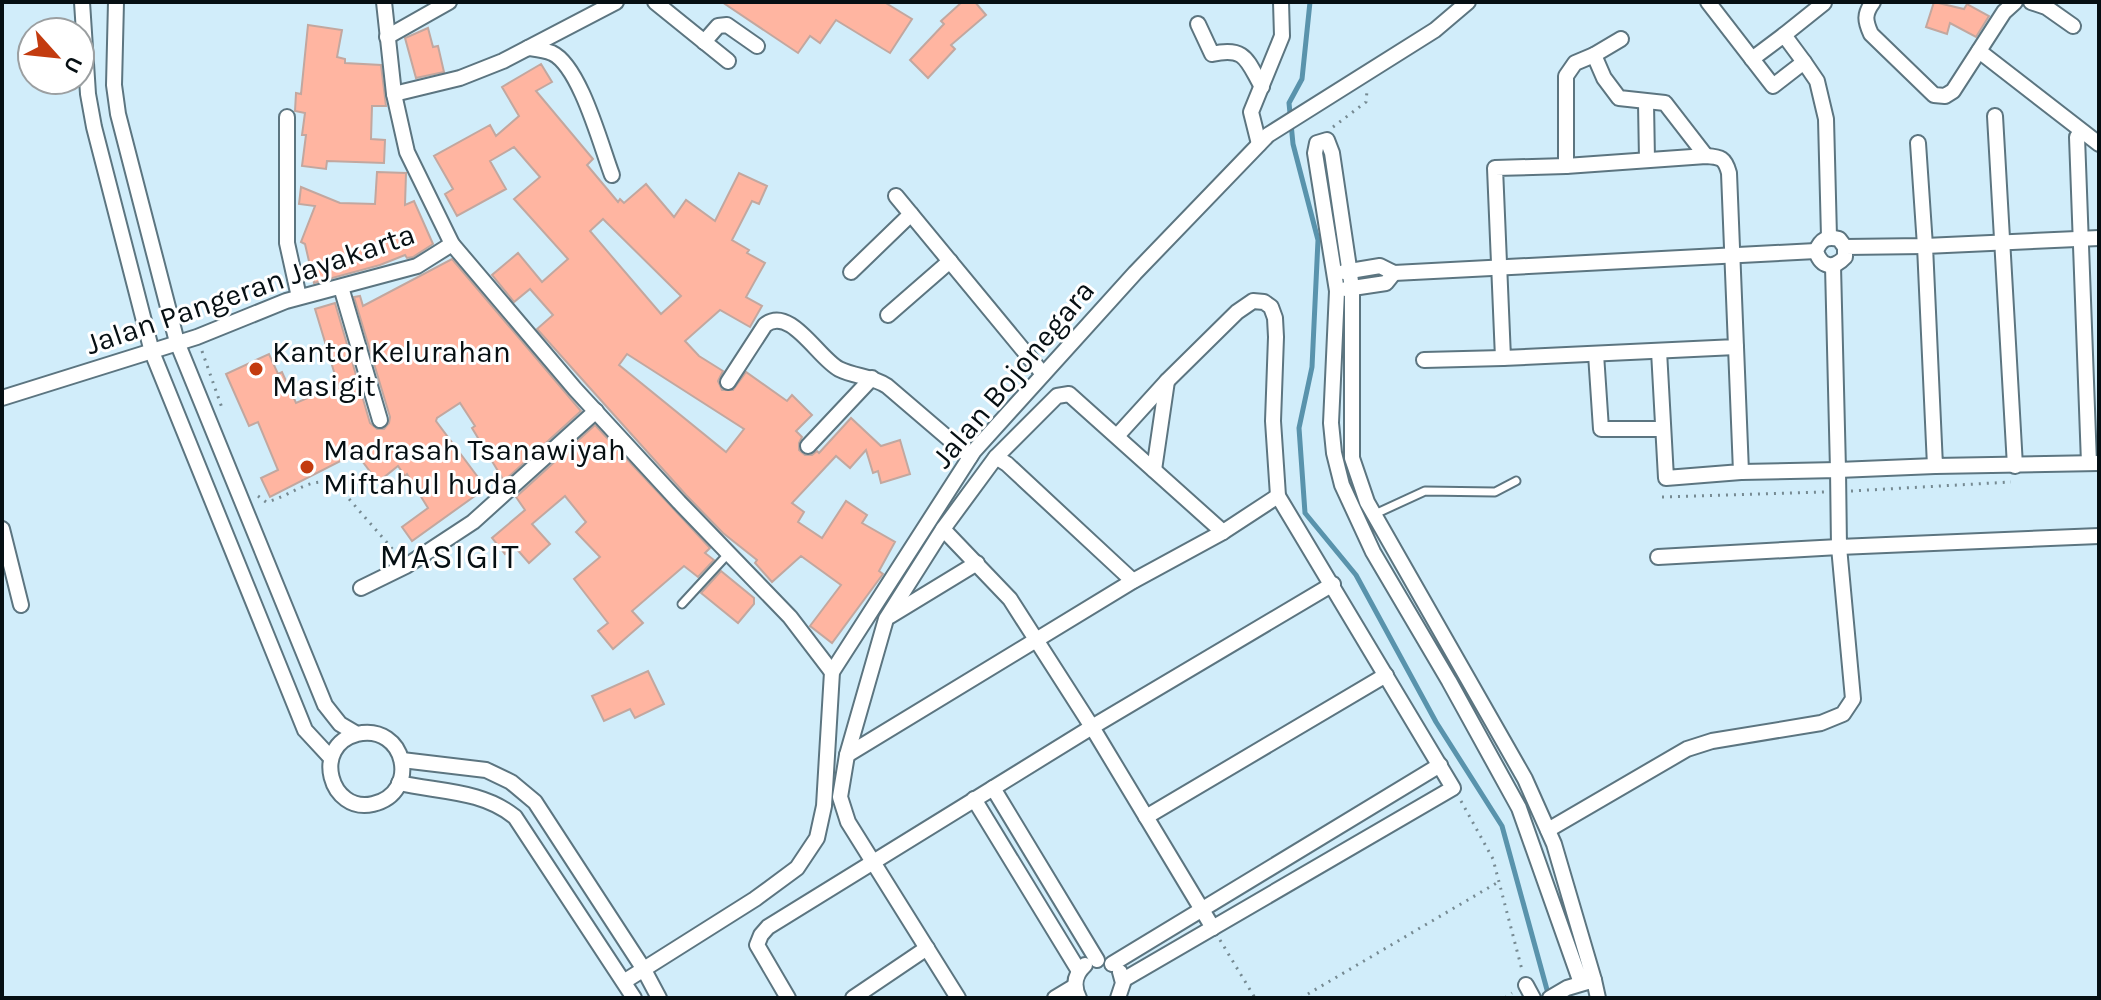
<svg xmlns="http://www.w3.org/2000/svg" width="2101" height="1000" viewBox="0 0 2101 1000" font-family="Karla,sans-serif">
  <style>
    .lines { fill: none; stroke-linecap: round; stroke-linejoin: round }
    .stream { stroke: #5993ac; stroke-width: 5 }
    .building { fill: #ffb5a1; stroke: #c2a79f; stroke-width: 2; fill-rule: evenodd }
    .service-casing { stroke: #5c7580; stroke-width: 11 }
    .minor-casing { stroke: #5c7580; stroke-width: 18 }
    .path { stroke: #768a92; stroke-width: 3; stroke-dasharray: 2 6; stroke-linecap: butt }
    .service { stroke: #fff; stroke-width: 7 }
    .minor { stroke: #fff; stroke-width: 14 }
    .poi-dot { fill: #c33b0f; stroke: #fff; stroke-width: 3 }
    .labels { text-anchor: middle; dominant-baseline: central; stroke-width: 6; stroke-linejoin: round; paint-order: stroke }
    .street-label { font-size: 30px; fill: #060f13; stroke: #fff }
    .poi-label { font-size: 30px; fill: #060f13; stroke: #fff; text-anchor: start }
    .quarter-label { font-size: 34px; letter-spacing: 2px; fill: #060f13; stroke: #fff }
  </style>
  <rect width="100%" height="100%" fill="#d1edfa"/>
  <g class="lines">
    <polyline class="stream" points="1310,2 1302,79 1289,103 1293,144 1318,240 1312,367 1299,428 1305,513 1356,575 1436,722 1502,826 1549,997"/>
  </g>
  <g class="building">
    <polygon points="722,2 884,2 912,19 890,53 836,20 820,43 810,36 798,53"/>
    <polygon points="962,2 975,2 986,15 951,45 955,49 928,78 910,60 944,24 941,21"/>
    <polygon points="1934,2 1964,9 1967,4 1989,16 1976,37 1950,23 1947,34 1926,27"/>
    <polygon points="308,25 342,30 337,57 345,59 345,63 381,65 386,106 372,106 371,139 385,140 384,163 327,161 326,169 302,166 306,135 302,135 305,113 295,111 296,93 301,94"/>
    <polygon points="428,28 433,47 438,46 444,72 416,78 405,38"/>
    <path d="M541,64L552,82L536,91L593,159L587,165L618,202L620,199L624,203L646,184L674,217L686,200L715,221L739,173L767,186L759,204L752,201L732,240L749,250L747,253L765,263L746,297L762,306L750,327L720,310L685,341L699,356L723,371L718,381L722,390H733L746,372L787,401L792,395L812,415L796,431L802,437L799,443V450L805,455H812L817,451L819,453L851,418L881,446L900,440L910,474L881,483L878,471L873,473L866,450L850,468L836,456L792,503L804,512L798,522L822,538L846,501L867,515L862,523L895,542L879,571L883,574L832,643L810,626L841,585L801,556L772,582L755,563L757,560L723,533L686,495L537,329L553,315L530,289L514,302L492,275L518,253L542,282L568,259L514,199L540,177L514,147L490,161L506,189L457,216L445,194L453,189L434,156L490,125L496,136L519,116L502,87ZM603,219L681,296L661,314L590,231ZM627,354L744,429L726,452L619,365Z"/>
    <polygon points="377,172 406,173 405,205 414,201 433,244 413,257 407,258 405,255 380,265 314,283 305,244 301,242 315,206 299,204 301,187 340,203 375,204"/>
    <polygon points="452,259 581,411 504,481 472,428 475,426 460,403 437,418 436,421 486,488 412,541 402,527 428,508 407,474 405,476 398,466 378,482 356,453 270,497 261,478 278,470 258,422 249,426 226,374 269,354 278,374 282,372 296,403 338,385 315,309 335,303 370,423 377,429 384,429 389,423 390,417 354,297 360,296 363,306"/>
    <polygon points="595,425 710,548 705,553 714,560 698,577 684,566 632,611 643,623 613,649 598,631 608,623 574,579 600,557 576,532 586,522 565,496 532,524 550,544 529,563 514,546 505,554 492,538 525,510 516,497"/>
    <polygon points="721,571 754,598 754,604 738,623 701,593"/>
    <polygon points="648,671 664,704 635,718 630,709 604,721 592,696"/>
  </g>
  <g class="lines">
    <g class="service-casing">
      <g id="service">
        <polyline points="1375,514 1425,491 1495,492 1516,481"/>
        <polyline points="682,604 729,553"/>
      </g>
    </g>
    <g class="minor-casing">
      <g id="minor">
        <polyline points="82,2 88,94 94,127 152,352 305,730 331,758"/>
        <path d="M116,2L114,85L118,114L177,342L325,705L340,724L357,734C406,723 421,793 373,804C330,814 311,746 357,734"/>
        <polyline points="384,2 394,94 407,152 452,244 575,389 679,502 790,617 832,672"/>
        <polyline points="655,2 728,61"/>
        <polyline points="1708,2 1773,86 1804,62 1817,81 1826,119 1829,237"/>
        <path d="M1873,2C1864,14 1865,21 1871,34L1934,95L1945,96L1953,91L2004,12L2015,2"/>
        <polyline points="2031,2 2046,7 2073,26"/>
        <path d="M1198,24L1212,54C1246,46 1247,61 1262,87"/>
        <polyline points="1784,35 1824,3"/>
        <polyline points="387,37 449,2"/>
        <polyline points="704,42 718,26 727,25 757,46"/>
        <path d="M528,48C535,49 545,50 552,53C580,66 601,146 612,175"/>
        <polyline points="1979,51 2099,144"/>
        <polyline points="1594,55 1621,39"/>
        <polyline points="1752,59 1784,35 1804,62"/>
        <polyline points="394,94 460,78 503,61 616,2"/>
        <polyline points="1646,103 1647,160"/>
        <polyline points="1995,116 2015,466"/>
        <polyline points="287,117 287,243 299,297"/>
        <polyline points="2077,137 2089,463"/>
        <polyline points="1259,144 1251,112 1282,36 1281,2"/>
        <path d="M1706,156C1721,157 1725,158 1729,173L1736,347L1503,358L1495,168L1566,166Z"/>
        <polyline points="1566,166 1566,76 1575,63 1594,55 1604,78 1619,98 1665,103 1706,156"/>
        <polyline points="896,196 1043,374"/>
        <polyline points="2099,238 1925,246 1935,466 2099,463"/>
        <path d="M1845,247V257C1833,270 1821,267 1816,251C1821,239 1827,236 1839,239L1845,247L1925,246L1918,143"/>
        <polyline points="1833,266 1838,470 1935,466"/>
        <polyline points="851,272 911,214"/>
        <polyline points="1344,272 1380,266 1394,273 1816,251"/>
        <polyline points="341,287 380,420"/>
        <polyline points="1346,289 1386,283 1394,273"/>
        <polyline points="888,315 950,261"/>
        <polyline points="1659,351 1666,478 1741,472 1736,347"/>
        <polyline points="1596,354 1601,429 1663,429"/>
        <polyline points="1424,360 1503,358"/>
        <path d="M728,382L765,325C790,305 818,358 839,369C855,377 872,376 887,386L970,457"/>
        <polyline points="2,398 197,337 286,301 417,266 452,244"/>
        <polyline points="1117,436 1167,381 1237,312 1253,301 1264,302 1271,307 1275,318 1276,337 1273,421 1278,496 1453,788 1123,980"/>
        <polyline points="808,446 872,378"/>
        <polyline points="996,457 1057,396 1069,394 1223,532"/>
        <polyline points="1154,470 1167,381"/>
        <polyline points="1741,472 1838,470 1839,547 2099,536"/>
        <polyline points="2,529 21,605"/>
        <polyline points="943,529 1010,599 1092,727 1213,928"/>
        <polyline points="361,588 406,566 473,522 596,411"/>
        <polyline points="890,616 977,563"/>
        <polyline points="847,755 1133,581 1223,532 1278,496"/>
        <polyline points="402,760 486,770 511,782 535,802 643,968 659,998"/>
        <path d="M399,783C439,792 482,790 515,817L634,998"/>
        <polyline points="993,788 1097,960"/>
        <polyline points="974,799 1079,971"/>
        <polyline points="1146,817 1386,675"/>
        <polyline points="1548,830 1687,749 1712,741 1821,723 1843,714 1853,699 1839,547 1658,557"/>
        <polyline points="1112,964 1440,765"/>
        <polyline points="625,981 755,899 797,868 817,838 824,806 832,672 974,451 1135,273 1268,135 1435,30 1468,2"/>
        <polyline points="1581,983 1519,808 1449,681 1373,552 1342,485 1334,453 1331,423 1337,291 1315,153 1317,143 1327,140 1332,153 1352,288 1352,458 1367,502 1525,779 1554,844 1594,980"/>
        <polyline points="1526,985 1533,998"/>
        <polyline points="788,998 757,945 761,935 768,927 1092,727 1333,584"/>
        <polyline points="853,998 927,948"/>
        <polyline points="958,998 848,822 840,797 847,755 886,619 943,529 996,457 1007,464 1133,581"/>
        <polyline points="1055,998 1075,986"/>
        <path d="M1079,998C1073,986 1074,975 1085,965"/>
        <polyline points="1118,998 1123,983 1120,972"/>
        <polyline points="1550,998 1567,988 1594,980 1598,998"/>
      </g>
    </g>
    <g class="path">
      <polyline points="1333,127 1366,102 1367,91"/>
      <polyline points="202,351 222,408"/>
      <polyline points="1851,491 2011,482"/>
      <path d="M258,496L266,502C290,497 310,475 336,484L396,553"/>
      <polyline points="1662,497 1824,492"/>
      <polyline points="1461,801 1493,859 1522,970"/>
      <polyline points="1220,940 1255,998"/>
      <polyline points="1301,998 1500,881"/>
      <polyline points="1505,998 1512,993"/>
    </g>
    <use href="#service" class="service"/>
    <use href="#minor" class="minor"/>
  </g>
  <g class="poi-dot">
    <circle cx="256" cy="369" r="8"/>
    <circle cx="307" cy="467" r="8"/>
  </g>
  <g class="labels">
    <g class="street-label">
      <text transform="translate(250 289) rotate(-19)">Jalan Pangeran Jayakarta</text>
      <text transform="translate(1013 374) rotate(-50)">Jalan Bojonegara</text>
    </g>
    <g class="poi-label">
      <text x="272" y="352">Kantor Kelurahan<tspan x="272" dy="34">Masigit</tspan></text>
      <text x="323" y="450">Madrasah Tsanawiyah<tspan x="323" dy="34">Miftahul huda</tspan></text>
    </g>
    <g class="quarter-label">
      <text x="450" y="557">MASIGIT</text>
    </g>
  </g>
  <rect width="2101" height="1000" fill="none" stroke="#060f13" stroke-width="8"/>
  <g transform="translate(56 56) rotate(117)"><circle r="38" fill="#ffffff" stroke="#9b9fa1" stroke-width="2"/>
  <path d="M0-6L14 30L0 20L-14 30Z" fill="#c33b0f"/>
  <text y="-12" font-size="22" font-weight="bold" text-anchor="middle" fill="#060f13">U</text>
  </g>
</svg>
